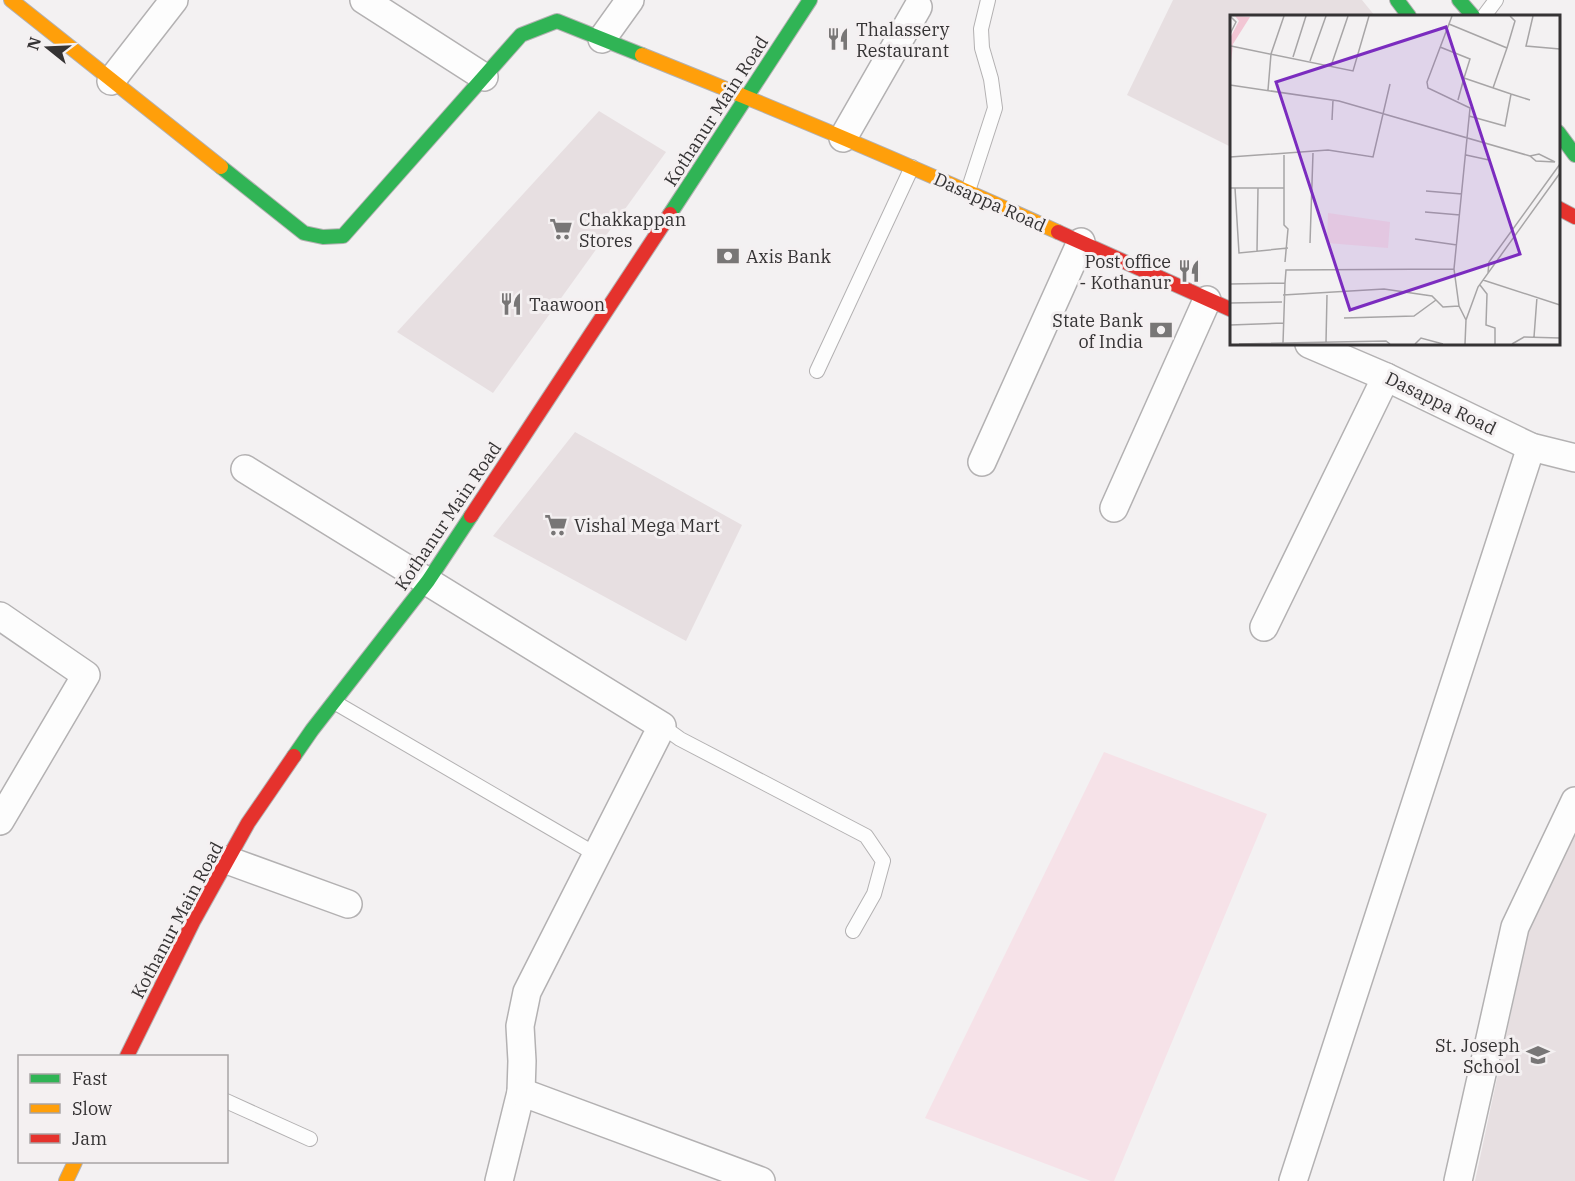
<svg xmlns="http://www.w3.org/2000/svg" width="1575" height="1181" viewBox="0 0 1575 1181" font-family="'IBM Plex Serif',serif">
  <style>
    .built { fill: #e7dfe1 }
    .green { fill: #f6e2e8 }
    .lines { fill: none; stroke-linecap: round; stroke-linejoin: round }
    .lane-casing { stroke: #b3b1b2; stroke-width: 16 }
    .street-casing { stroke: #b3b1b2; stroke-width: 30 }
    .fast-casing { stroke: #b3b1b2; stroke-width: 16 }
    .slow-casing { stroke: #b3b1b2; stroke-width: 16 }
    .jam-casing { stroke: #b3b1b2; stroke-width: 16 }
    .lane { stroke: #fdfdfd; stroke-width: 14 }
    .street { stroke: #fdfdfd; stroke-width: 27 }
    .fast { stroke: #30b455; stroke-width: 14 }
    .slow { stroke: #ff9f0a; stroke-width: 14 }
    .jam { stroke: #e5322d; stroke-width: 14 }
    .labels { text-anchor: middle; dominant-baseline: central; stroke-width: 6; stroke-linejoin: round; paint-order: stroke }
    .poi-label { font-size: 18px; fill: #353334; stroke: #f4f0f1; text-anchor: start }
    .street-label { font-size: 18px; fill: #353334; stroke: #f4f0f1 }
    .inset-road { fill: none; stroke: #a7a5a6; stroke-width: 1.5 }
    .view { fill: #7b2cbf; fill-opacity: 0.15; stroke: #7b2cbf; stroke-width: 3 }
    .inset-edge { fill: none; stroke: #353334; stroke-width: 3 }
  </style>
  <rect width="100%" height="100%" fill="#f3f1f2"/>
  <g class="built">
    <polygon points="1173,0 1362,0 1375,16 1232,16 1231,147 1127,95"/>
    <polygon points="599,111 666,152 493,393 397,332"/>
    <polygon points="575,432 742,525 686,641 493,536"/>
    <polygon points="1575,817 1575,1181 1475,1181 1529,929"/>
  </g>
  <polygon class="green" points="1104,752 1267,814 1114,1181 1091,1181 925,1118"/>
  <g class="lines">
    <g class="lane-casing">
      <g id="lane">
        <polyline points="1484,16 1496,0"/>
        <polyline points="968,191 995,108 991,79 982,48 981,29 988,0"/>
        <polyline points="817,371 912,167"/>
        <polyline points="334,702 597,855"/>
        <polyline points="662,726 680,739 866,836 883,861 874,894 853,931"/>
        <polyline points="226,1101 310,1139"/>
      </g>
    </g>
    <g class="street-casing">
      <g id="street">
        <polyline points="364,0 484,77"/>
        <polyline points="602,39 630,0"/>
        <polyline points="111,81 174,0"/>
        <polyline points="843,138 918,7"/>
        <polyline points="1309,344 1386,377 1531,447 1575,458"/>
        <polyline points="982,462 1081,242"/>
        <polyline points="245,469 662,726 527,992 520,1026 522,1061 521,1092 499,1181"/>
        <polyline points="1114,508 1207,300"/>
        <polyline points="0,616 86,675 0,821"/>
        <polyline points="1264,627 1386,377"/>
        <polyline points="227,860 348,904"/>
        <polyline points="521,1092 761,1181"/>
        <polyline points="1293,1181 1531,447"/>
        <polyline points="1458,1181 1515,927 1575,801"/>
      </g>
    </g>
    <g class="fast-casing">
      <g id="fast">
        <polyline points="1397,0 1409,16"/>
        <polyline points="1459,0 1473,16"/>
        <polyline points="1558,132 1575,155"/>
        <polyline points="221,167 304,233 323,237 343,236 521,35 557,21 642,55"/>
        <polyline points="670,214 810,0"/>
        <polyline points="294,756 312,730 428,581 471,516"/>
      </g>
    </g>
    <g class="slow-casing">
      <g id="slow">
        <polyline points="11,0 221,167"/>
        <path d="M642,55C782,111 921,170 1058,232"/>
        <polyline points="66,1181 75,1162"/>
      </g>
    </g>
    <g class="jam-casing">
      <g id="jam">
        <polyline points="1558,208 1575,217"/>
        <polyline points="1058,232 1232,310"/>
        <polyline points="471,516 670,214"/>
        <polyline points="127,1056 194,920 248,823 294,756"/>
      </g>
    </g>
    <use href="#lane" class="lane"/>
    <use href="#street" class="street"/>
    <use href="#fast" class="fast"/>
    <use href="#slow" class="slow"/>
    <use href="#jam" class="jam"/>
  </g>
  <defs>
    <g id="restaurant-bare" transform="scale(1.8)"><path d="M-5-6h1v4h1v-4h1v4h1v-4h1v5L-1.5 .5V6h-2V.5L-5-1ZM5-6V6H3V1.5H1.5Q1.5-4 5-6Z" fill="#787676" stroke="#f4f0f1" stroke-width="2.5" paint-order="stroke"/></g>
    <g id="supermarket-bare" transform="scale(1.8)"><path d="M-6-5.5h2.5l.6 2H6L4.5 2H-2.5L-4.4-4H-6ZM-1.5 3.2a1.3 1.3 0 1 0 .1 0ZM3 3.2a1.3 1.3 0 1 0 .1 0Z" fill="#787676" stroke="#f4f0f1" stroke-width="2.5" paint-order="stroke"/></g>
    <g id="bank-bare" transform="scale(1.8)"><path d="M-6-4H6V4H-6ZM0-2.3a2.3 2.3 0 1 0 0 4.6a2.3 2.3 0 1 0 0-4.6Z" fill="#787676" stroke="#f4f0f1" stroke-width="2.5" paint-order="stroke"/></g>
    <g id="school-bare" transform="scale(1.8)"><path d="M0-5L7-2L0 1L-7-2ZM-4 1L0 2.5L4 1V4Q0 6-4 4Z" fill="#787676" stroke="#f4f0f1" stroke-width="2.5" paint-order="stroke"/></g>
  </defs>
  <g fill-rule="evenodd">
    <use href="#restaurant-bare" x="838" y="39"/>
    <use href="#supermarket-bare" x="561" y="229"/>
    <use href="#bank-bare" x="728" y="256"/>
    <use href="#restaurant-bare" x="1189" y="271"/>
    <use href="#restaurant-bare" x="511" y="304"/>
    <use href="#bank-bare" x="1161" y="330"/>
    <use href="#supermarket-bare" x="556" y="525"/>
    <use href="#school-bare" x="1538" y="1055"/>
  </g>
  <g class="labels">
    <g class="poi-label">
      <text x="856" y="29">Thalassery<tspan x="856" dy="21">Restaurant</tspan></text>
      <text x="579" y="219">Chakkappan<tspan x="579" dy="21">Stores</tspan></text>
      <text x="746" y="256">Axis Bank</text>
      <text x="1171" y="261" text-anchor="end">Post office<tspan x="1171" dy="21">- Kothanur</tspan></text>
      <text x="529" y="304">Taawoon</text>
      <text x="1143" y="320" text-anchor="end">State Bank<tspan x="1143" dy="21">of India</tspan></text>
      <text x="574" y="525">Vishal Mega Mart</text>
      <text x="1520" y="1045" text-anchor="end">St. Joseph<tspan x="1520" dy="21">School</tspan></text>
    </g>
    <g class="street-label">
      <text transform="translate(716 111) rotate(-57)">Kothanur Main Road</text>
      <text transform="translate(990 202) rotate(24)">Dasappa Road</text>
      <text transform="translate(1441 403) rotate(26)">Dasappa Road</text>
      <text transform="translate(448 516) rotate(-56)">Kothanur Main Road</text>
      <text transform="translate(177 920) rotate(-62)">Kothanur Main Road</text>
    </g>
  </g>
  <g transform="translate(1230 15)">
    <rect width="330" height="330" fill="#f3f1f2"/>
    <path d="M98,198L160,207L158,233L97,228Z" fill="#f6e2e8"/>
    <path d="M5,1L20,2L3,29L0,57V23L9,6Z" fill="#f2c6d4"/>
    <path class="inset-road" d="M0,1L6,7L0,19M222,1L197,67L198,73L240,93L224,254L229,291L236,305M303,1L296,31L330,34M219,9L277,33L263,73M1,31L123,56L139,1M210,32L240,44L234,63M277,33L285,6L280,1M63,42L76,1M80,46L96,1M101,51L118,1M0,70L109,86L300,141L306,146L325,147M38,75L41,39L54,1M228,85L234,63L281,79M239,101L275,111L281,79L300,85M102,105L103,85M54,140V210L58,214L55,247M236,140L259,145M300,141L309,139L325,147M0,142L98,135L143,142L160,69M0,173H54M5,173L9,238L58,233M196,176L232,179M195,197L230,200M185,224L227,230M80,228L83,138M27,236L28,173M258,258L259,247L330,149M253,265L330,290M0,269L55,268L56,255L224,254M250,270L257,279L256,310L265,313V329M53,280L154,274L202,281L213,292L229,291M0,288L52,287M114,303L184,301L206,285M0,310L53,308M304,322L307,282M96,327L97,280M53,328L55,268M9,329L156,326L160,329M185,329L191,323L213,329M235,329L236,305L248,272L330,158M282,329L294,322L330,323"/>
    <path class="view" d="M216,12L290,239L120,295L46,67Z"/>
    <rect width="330" height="330" class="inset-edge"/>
  </g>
  <rect x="18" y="1055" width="210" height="108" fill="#f4f0f1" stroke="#a8a4a5" stroke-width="1.5"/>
  <rect x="30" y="1074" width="30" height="9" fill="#30b455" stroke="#a8a4a5" stroke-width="1.5"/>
  <text x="72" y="1085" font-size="18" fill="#353334">Fast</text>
  <rect x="30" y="1104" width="30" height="9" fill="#ff9f0a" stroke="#a8a4a5" stroke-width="1.5"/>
  <text x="72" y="1115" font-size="18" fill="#353334">Slow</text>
  <rect x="30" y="1134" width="30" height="9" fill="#e5322d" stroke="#a8a4a5" stroke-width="1.5"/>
  <text x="72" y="1145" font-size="18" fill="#353334">Jam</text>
  <g transform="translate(48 48) rotate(288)" stroke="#f4f0f1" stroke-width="4.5" paint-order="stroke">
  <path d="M0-4.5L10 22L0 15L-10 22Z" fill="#353334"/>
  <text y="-9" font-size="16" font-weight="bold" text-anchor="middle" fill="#353334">N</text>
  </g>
</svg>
